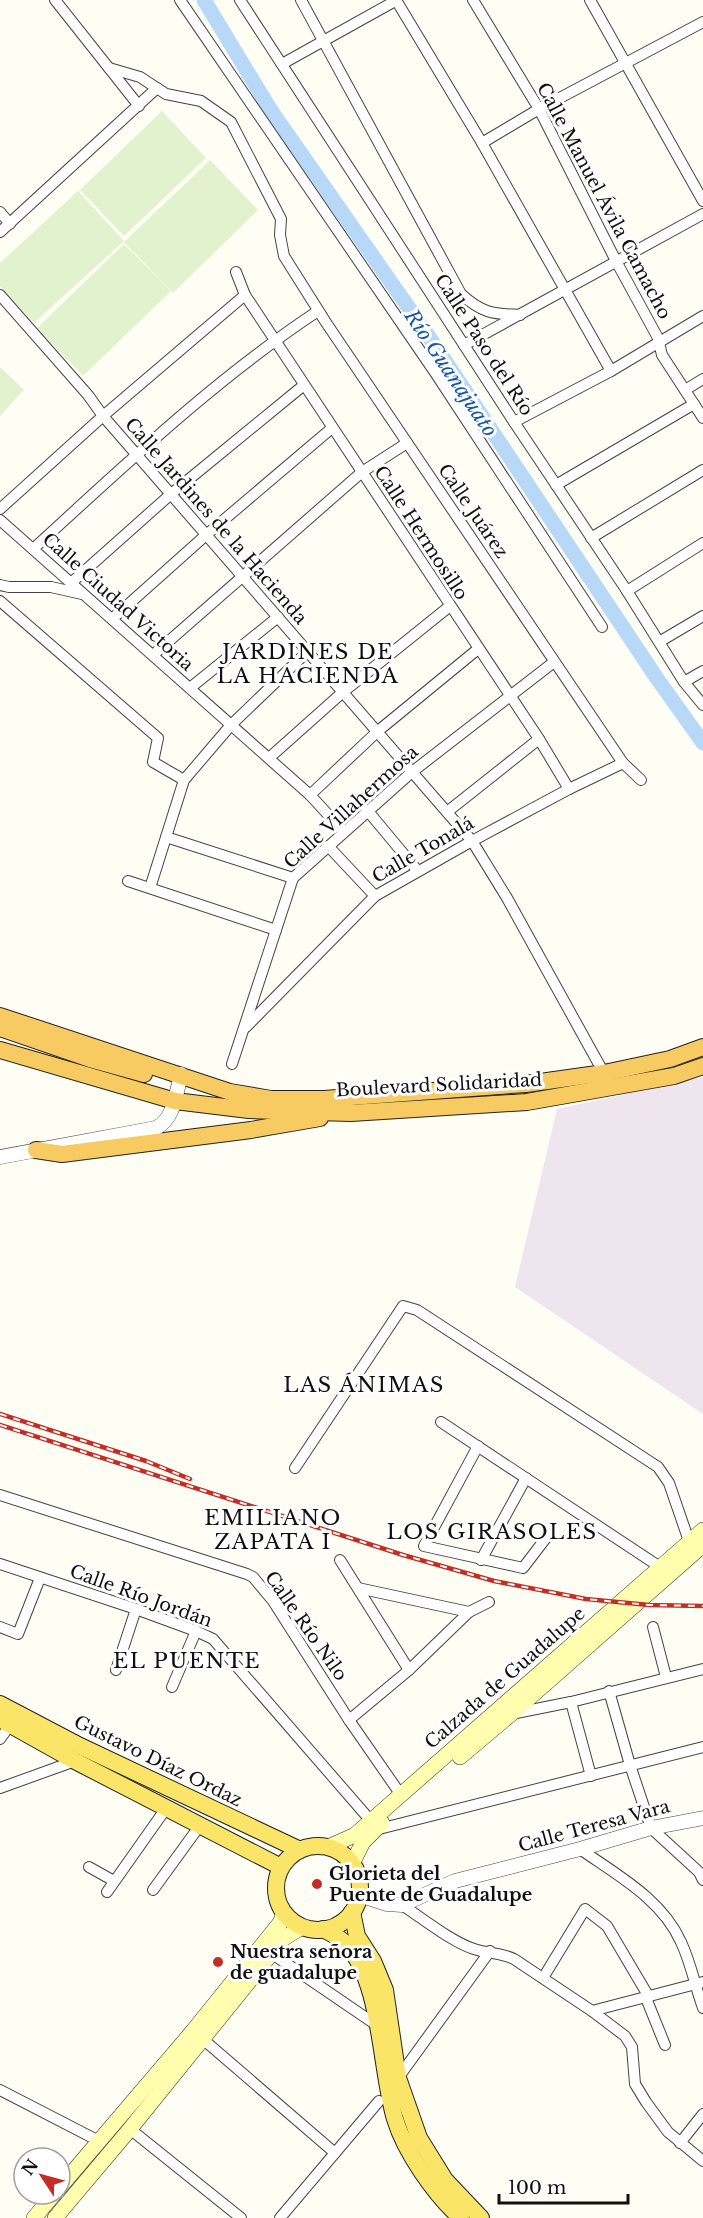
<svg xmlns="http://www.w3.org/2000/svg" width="703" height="2218" viewBox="0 0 703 2218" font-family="'Libre Baskerville',serif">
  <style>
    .industrial { fill: #eee5ef }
    .pitch { fill: #e2f2ce }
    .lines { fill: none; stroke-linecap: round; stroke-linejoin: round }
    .river { stroke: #b7d9f7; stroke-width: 15 }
    .minor-casing { stroke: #434343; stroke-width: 12 }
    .tertiary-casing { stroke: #434343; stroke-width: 15 }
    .secondary-casing { stroke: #323232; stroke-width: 16 }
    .primary-casing { stroke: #212121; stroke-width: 18 }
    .trunk-casing { stroke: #212121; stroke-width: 18 }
    .minor { stroke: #fff; stroke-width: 10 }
    .tertiary { stroke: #fff; stroke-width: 14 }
    .secondary { stroke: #fffeaf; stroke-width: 15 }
    .primary { stroke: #fae569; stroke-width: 16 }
    .trunk { stroke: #f8cb62; stroke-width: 16 }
    .rail-casing { stroke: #c42d25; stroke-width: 4.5 }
    .rail { stroke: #fff; stroke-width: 2; stroke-dasharray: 7; stroke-linecap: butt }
    .poi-dot { fill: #c42d25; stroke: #fff; stroke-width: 2 }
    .labels { text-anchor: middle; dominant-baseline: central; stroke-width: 6; stroke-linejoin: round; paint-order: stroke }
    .street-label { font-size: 18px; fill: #101010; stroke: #fff }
    .poi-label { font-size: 18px; font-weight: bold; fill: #101010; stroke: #fff; text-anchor: start }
    .water-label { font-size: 20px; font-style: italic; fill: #1658a6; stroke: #fff }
    .quarter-label { font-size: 21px; letter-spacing: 1.5px; fill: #101010; stroke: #fff }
  </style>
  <rect width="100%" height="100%" fill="#fffef4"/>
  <polygon class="industrial" points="703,1077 703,1414 515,1287 557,1109"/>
  <g class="pitch">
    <polygon points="162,111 206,158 124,236 80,190"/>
    <polygon points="210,160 258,210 173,293 124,242"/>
    <polygon points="78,191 124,241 34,323 0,286 0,263"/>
    <polygon points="124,244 171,291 83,376 37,328"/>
    <polygon points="0,367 24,390 0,416"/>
  </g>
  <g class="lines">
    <polyline class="river" points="204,0 270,109 432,341 656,677 703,743"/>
    <g class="minor-casing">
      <g id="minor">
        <polyline points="55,0 139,106"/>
        <polyline points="180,0 436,374 602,627"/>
        <polyline points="240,0 514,422 627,591 684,682 703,705"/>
        <path d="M301,0L461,294C482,313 492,314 520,315"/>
        <polyline points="396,0 482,143 611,371"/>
        <polyline points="473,0 539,109 616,261 658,338 662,355 703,418"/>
        <polyline points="590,0 703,201"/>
        <polyline points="282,64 397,0"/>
        <polyline points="109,68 140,77 166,94 201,101 231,122 281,219 280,235 284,256 325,321 623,763 641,780"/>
        <polyline points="482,143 539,109 703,22"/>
        <polyline points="0,212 10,224"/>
        <polyline points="0,232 157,88"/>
        <polyline points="236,272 245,295 539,739 569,789"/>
        <polyline points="0,295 88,395 103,416 472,841 507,898 606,1077"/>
        <polyline points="464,345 703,214"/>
        <polyline points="685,390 703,379"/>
        <polyline points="514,422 611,371 703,316"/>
        <polyline points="556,485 694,404"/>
        <polyline points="0,509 103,416 245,295"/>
        <polyline points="0,520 310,795 344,832"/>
        <polyline points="591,538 703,470"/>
        <path d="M33,549C124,466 215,379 318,311"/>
        <polyline points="71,583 171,494 304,385"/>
        <polyline points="0,585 9,587 51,587 82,594"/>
        <polyline points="627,591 703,543"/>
        <polyline points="0,601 158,738 153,762 184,780"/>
        <polyline points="112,619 206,535 332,428"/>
        <polyline points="659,642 703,616"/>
        <polyline points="153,655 362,472 407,443"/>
        <polyline points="684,682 703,671"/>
        <polyline points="190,688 278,617"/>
        <polyline points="269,758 343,692 450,606"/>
        <polyline points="310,795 378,731 478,649"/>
        <polyline points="367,810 417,870"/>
        <polyline points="447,812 539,739"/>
        <polyline points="166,837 293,878"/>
        <polyline points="328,846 375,896"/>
        <polyline points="128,881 276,930"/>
        <polyline points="150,888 184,780 231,725 307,652"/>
        <polyline points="246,1027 375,896 472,841 569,789 623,763"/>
        <polyline points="232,1064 293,878 412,772 554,662"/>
        <polyline points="441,1422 660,1567"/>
        <polyline points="478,1446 424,1546 523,1568 549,1534"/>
        <polyline points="295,1468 403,1306 417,1310 658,1467 669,1483 691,1547"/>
        <polyline points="0,1495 247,1574 253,1577 273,1601 349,1720 401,1795"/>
        <polyline points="340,1560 409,1670"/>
        <polyline points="481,1560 526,1478"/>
        <polyline points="0,1564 136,1609 196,1631 213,1639 371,1821"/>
        <polyline points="358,1588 469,1612"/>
        <polyline points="0,1627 18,1634 40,1578"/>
        <polyline points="653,1627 666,1677"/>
        <polyline points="116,1670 136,1609"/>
        <polyline points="172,1687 196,1631"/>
        <polyline points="609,1691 630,1765 651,1828 699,1872 703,1880"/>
        <polyline points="571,1702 591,1776"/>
        <polyline points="511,1714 571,1702 703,1669"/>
        <polyline points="349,1720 409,1670 469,1612 489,1602"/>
        <polyline points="0,1739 10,1725"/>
        <polyline points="0,1788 75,1761"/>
        <polyline points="375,1830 703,1747"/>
        <path d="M580,1849C617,1875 662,1899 681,1942C691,1963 695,1986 703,2008"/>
        <polyline points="89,1867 114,1881"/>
        <polyline points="153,1890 201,1824"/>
        <polyline points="107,1892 167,1807"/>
        <path d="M402,1905C422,1918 452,1942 474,1949C489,1954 499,1952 514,1959L592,2011L625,2036L632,2047L635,2084L646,2102L668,2132L703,2161"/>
        <polyline points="271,1953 378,2026"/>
        <polyline points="543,1978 585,1909 607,1926 649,1997"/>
        <polyline points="646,1998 665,2045"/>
        <polyline points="592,2011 703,1982"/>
        <polyline points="198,2035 335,2153"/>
        <polyline points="398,2078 490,1951"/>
        <polyline points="0,2090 99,2141"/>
        <polyline points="130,2129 241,2218"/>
        <polyline points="680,2143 703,2114"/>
        <polyline points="280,2218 379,2101"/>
      </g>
    </g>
    <g class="tertiary-casing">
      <g id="tertiary">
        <path d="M0,1157L156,1128C175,1118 176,1093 181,1074"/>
        <polyline points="359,1895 387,1904 402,1905 455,1881 580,1849 651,1828 703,1818"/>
      </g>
    </g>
    <g class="secondary-casing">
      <g id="secondary">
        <polyline points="460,1757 511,1714 703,1545"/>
        <polyline points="328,1847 355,1835 703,1530"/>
        <polyline points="352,1864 363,1842 382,1823"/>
        <polyline points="60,2187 193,2031 280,1923 284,1913"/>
        <polyline points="34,2218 54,2194"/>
        <polyline points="55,2218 130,2129 284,1938 302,1927"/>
      </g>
    </g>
    <g class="primary-casing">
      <g id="primary">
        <polyline points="0,1704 80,1746 300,1850"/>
        <polyline points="0,1719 75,1761 281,1867"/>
        <circle cx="318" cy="1888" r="42"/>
        <polyline points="352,1912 357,1936 373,1961 385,1990 398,2078 419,2138 445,2180 481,2218"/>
        <path d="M323,1929C331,1933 340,1938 346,1944C382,1982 380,2069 395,2119C405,2152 435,2195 461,2218"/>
      </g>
    </g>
    <g class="trunk-casing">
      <g id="trunk">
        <polyline points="0,1016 230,1092 271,1099 324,1099 526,1084 604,1073 670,1059 703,1047"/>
        <polyline points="0,1028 90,1059 144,1074"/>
        <polyline points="0,1050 175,1101 249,1110 351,1113 527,1102 674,1076 703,1066"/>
        <polyline points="36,1150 62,1154 251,1130 320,1118"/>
      </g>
    </g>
    <use href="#minor" class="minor"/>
    <use href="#tertiary" class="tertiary"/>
    <use href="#secondary" class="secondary"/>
    <use href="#primary" class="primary"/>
    <use href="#trunk" class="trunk"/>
    <g class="rail-casing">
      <g id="rail">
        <polyline points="0,1414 146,1461 190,1479"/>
        <polyline points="0,1425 403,1555 494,1581 586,1599 649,1605 703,1606"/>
      </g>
    </g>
    <use href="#rail" class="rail"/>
  </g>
  <g class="poi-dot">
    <circle cx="317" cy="1884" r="6"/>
    <circle cx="218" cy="1962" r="6"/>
  </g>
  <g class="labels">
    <g class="street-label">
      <text transform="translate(604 201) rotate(62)">Calle Manuel Ávila Camacho</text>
      <text transform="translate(484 345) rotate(57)">Calle Paso del Río</text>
      <text transform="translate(473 511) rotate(56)">Calle Juárez</text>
      <text transform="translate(216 521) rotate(49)">Calle Jardines de la Hacienda</text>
      <text transform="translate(421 533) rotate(57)">Calle Hermosillo</text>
      <text transform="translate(118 602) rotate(42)">Calle Ciudad Victoria</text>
      <text transform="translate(351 807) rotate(-42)">Calle Villahermosa</text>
      <text transform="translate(423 850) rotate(-30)">Calle Tonalá</text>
      <text transform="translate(439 1085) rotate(-3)">Boulevard Solidaridad</text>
      <text transform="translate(141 1596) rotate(20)">Calle Río Jordán</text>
      <text transform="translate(306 1626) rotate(55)">Calle Río Nilo</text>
      <text transform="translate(505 1678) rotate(-41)">Calzada de Guadalupe</text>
      <text transform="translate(158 1761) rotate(26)">Gustavo Díaz Ordaz</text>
      <text transform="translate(594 1826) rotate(-15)">Calle Teresa Vara</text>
    </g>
    <g class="poi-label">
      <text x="329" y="1874">Glorieta del<tspan x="329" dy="21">Puente de Guadalupe</tspan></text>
      <text x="230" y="1952">Nuestra señora<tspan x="230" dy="21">de guadalupe</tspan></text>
    </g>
    <g class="water-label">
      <text transform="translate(451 373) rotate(56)">Río Guanajuato</text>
    </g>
    <g class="quarter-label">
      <text x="308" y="652">JARDINES DE<tspan x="308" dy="24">LA HACIENDA</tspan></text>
      <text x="364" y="1385">LAS ÁNIMAS</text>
      <text x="273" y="1518">EMILIANO<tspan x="273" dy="24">ZAPATA I</tspan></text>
      <text x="492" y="1532">LOS GIRASOLES</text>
      <text x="187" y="1661">EL PUENTE</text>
    </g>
  </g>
  <g transform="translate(42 2176) rotate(306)"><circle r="28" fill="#ffffff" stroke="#9f9f9f" stroke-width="1.5"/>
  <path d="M0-4.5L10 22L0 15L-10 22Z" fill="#c42d25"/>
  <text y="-9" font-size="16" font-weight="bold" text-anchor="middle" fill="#101010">N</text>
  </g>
  <path d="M499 2194v9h129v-9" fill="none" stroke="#101010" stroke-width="3"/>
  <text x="508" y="2194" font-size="18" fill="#101010" stroke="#ffffff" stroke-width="4.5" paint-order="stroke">100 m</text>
</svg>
